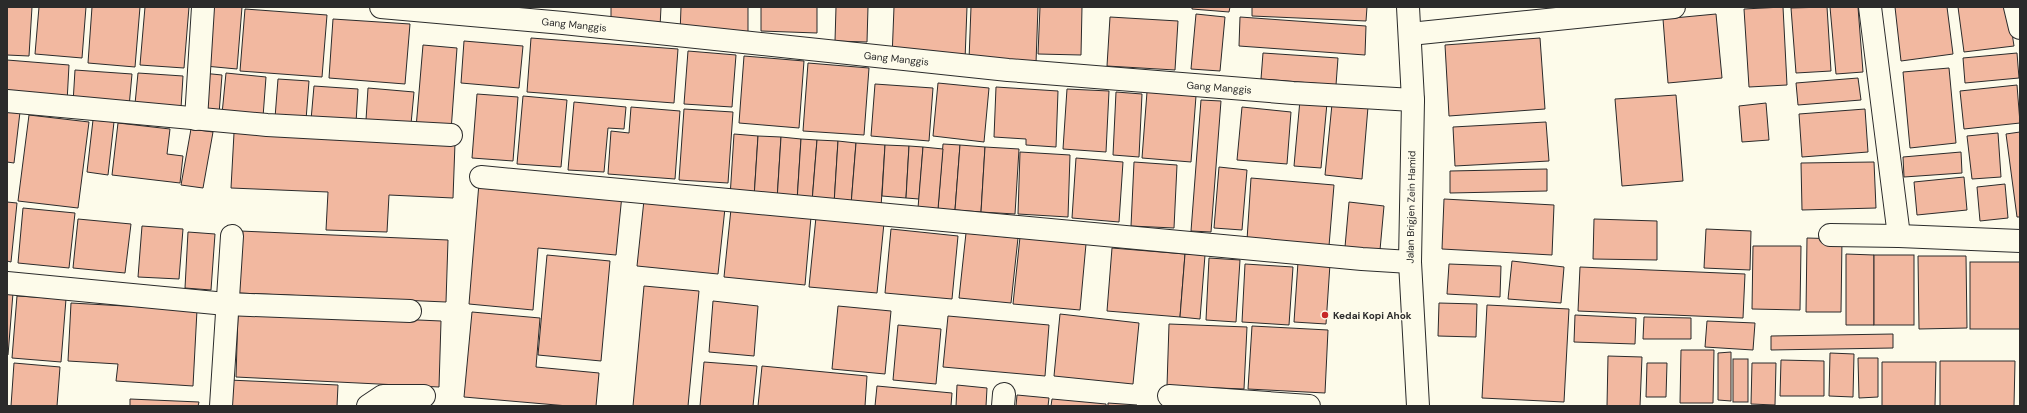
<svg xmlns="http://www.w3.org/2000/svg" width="2027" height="413" viewBox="0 0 2027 413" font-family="'DM Sans',sans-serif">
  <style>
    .building { fill: #f2b8a0; stroke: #2b2b2b }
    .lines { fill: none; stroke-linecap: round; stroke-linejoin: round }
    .street-casing { stroke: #2b2b2b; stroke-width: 24 }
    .primary-casing { stroke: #2b2b2b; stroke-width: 24 }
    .street { stroke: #fdfbea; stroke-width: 22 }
    .primary { stroke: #fdfbea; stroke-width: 22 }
    .poi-dot { fill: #c62828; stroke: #fdfbea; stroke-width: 1.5 }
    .labels { text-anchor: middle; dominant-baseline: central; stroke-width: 3; stroke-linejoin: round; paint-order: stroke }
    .street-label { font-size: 10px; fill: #2b2b2b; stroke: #fdfbea }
    .poi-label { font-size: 10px; font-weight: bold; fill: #2b2b2b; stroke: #fdfbea; text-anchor: start }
  </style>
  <rect width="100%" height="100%" fill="#fdfbea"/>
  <g class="building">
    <polygon points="7,7 32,7 29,56 7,55"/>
    <polygon points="39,7 86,7 82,58 35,54"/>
    <polygon points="92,7 140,7 135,67 88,63"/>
    <polygon points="145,7 189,7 184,68 140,65"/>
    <polygon points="209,7 242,7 237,69 205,66"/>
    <polygon points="611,7 661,7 660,27 611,26"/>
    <polygon points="681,7 748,7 748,36 680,34"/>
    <polygon points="761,7 817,7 817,33 761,31"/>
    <polygon points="836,7 868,7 867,42 835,41"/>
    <polygon points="894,7 967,7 965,60 892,58"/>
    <polygon points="971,7 1038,7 1036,63 969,60"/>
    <polygon points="1040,7 1082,7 1081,55 1038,54"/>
    <polygon points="1192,7 1230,7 1229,12 1192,9"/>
    <polygon points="1252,7 1367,7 1366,21 1252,16"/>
    <polygon points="1783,7 1787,85 1749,87 1744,9"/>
    <polygon points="1827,7 1831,71 1796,73 1791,8"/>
    <polygon points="1830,7 1858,7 1863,72 1836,74"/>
    <polygon points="1895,7 1947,7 1953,54 1901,61"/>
    <polygon points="1958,7 2008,7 2014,46 1964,52"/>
    <polygon points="245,9 327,15 322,77 240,71"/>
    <polygon points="1196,14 1225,17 1220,71 1191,69"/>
    <polygon points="1716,14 1722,78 1668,83 1663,19"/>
    <polygon points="1110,17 1178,21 1175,70 1107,66"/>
    <polygon points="1240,17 1366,26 1365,55 1239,46"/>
    <polygon points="333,19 410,24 405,84 329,78"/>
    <polygon points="531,38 678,49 674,103 527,92"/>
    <polygon points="1540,38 1545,109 1449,116 1445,45"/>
    <polygon points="464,41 523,46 519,88 461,83"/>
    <polygon points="423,45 457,48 451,131 416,128"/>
    <polygon points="688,51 736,55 732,107 684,104"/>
    <polygon points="1263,53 1338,58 1336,85 1261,79"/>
    <polygon points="2017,53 2019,78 1965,83 1963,58"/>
    <polygon points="744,56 804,61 799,128 739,123"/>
    <polygon points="7,60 69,65 67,102 7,98"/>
    <polygon points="808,63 869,68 864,135 803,131"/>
    <polygon points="1949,68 1956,143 1910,148 1903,72"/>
    <polygon points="75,70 132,74 129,107 73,103"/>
    <polygon points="138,73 183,76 181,108 135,104"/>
    <polygon points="202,73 222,75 219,114 198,113"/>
    <polygon points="226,73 266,77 263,117 222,114"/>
    <polygon points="1858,78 1861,100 1798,105 1796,83"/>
    <polygon points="278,79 309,81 306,120 275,118"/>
    <polygon points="938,83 989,88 984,142 933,136"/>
    <polygon points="875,84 933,88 929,141 871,136"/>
    <polygon points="2017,85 2020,123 1964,129 1960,91"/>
    <polygon points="314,86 358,89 356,123 311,120"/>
    <polygon points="996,87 1058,91 1056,147 1026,145 1026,139 994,137"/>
    <polygon points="368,88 414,92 411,124 366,120"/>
    <polygon points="1067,89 1109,91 1106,152 1063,149"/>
    <polygon points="1116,92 1142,94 1139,157 1113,155"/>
    <polygon points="1147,92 1196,96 1191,162 1142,158"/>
    <polygon points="477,94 518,97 513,161 472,158"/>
    <polygon points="1676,95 1683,181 1622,186 1615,99"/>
    <polygon points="523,96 567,100 561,167 517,164"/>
    <polygon points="1201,100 1221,101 1211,232 1191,231"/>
    <polygon points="1300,100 1327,103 1321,168 1294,166"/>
    <polygon points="574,102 626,107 624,129 608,128 604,172 568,170"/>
    <polygon points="1766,103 1769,140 1742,142 1739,106"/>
    <polygon points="1332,104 1368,107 1362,179 1325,175"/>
    <polygon points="631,107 680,111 675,179 608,174 611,131 629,133"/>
    <polygon points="1242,107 1291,112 1287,164 1237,160"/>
    <polygon points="684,109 733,112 728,183 679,180"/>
    <polygon points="1865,109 1868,152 1802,157 1799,114"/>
    <polygon points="7,111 20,112 14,163 7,162"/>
    <polygon points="29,115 89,122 78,208 18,201"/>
    <polygon points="93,120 114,122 108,175 87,172"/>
    <polygon points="1546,122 1549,161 1455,166 1453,127"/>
    <polygon points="118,123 170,129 167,154 183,156 180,183 112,175"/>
    <polygon points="191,129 213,132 203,188 181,185"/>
    <polygon points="2020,132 2020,217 2017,217 2006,134"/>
    <polygon points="234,133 455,143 453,198 389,195 387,232 326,230 328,192 231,188"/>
    <polygon points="1998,133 2001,177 1972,179 1967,136"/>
    <polygon points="734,134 758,136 754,198 730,197"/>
    <polygon points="758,136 781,137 777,200 754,198"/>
    <polygon points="781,137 801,139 797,201 777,200"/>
    <polygon points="801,139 817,140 812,202 797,201"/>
    <polygon points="817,140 838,141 834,204 812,202"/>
    <polygon points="838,141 856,143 851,205 834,204"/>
    <polygon points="856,143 885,145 881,207 851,205"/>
    <polygon points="943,144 960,145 955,210 938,209"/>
    <polygon points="885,145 909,146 906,198 882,196"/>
    <polygon points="960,145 985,147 981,212 955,210"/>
    <polygon points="909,146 923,147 919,199 906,198"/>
    <polygon points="923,147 943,149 938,209 918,208"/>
    <polygon points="985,147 1019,149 1015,214 981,212"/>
    <polygon points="1020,152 1070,155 1068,217 1018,214"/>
    <polygon points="1961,152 1962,173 1904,177 1903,157"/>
    <polygon points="1076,158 1123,162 1119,222 1072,218"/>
    <polygon points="1134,162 1177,165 1174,228 1131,226"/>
    <polygon points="1874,162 1876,208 1802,210 1801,163"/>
    <polygon points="1219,167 1247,170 1242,230 1214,228"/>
    <polygon points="1547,169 1547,191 1450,193 1450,171"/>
    <polygon points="1964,177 1967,210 1917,215 1914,182"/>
    <polygon points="1251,178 1334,185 1329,246 1247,240"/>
    <polygon points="479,183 622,195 616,255 538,248 533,310 469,304"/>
    <polygon points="2005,184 2008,218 1980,221 1977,187"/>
    <polygon points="1444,199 1554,205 1552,255 1442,249"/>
    <polygon points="644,200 725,208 718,274 637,266"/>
    <polygon points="7,202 17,203 11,262 7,261"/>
    <polygon points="1349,202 1384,206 1380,250 1345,247"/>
    <polygon points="23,208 75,213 69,268 18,263"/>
    <polygon points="731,209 811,217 805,285 724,277"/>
    <polygon points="816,217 884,223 877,293 809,287"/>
    <polygon points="78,219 131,224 125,273 73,268"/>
    <polygon points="1594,219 1657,221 1657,260 1593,259"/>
    <polygon points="142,226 183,229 179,279 138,277"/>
    <polygon points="891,229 958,236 952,299 885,293"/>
    <polygon points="1706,229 1751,231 1750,270 1704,268"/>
    <polygon points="240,231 448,240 446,302 238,293"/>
    <polygon points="188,232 215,234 211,290 185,288"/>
    <polygon points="966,233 1018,238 1011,303 959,298"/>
    <polygon points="1020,237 1086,244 1080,310 1013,304"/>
    <polygon points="1807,238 1842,239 1841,312 1806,312"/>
    <polygon points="1753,246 1801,246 1800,310 1752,309"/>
    <polygon points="1112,248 1185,254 1180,317 1107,311"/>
    <polygon points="1185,254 1205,255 1200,319 1180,317"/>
    <polygon points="1846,254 1874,255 1874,325 1846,325"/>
    <polygon points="547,255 610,261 601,361 538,355"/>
    <rect x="1874" y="255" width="40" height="70"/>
    <polygon points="1918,256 1966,256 1967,328 1919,329"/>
    <polygon points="1209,258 1240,260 1236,322 1206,320"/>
    <polygon points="1512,261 1564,267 1561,303 1508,299"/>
    <polygon points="1298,262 1330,264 1326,324 1294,322"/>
    <rect x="1970" y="262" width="50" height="67"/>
    <polygon points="1245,264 1293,267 1289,325 1242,322"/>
    <polygon points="1449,264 1501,266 1500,297 1447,294"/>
    <polygon points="1580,267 1745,274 1743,318 1578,311"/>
    <polygon points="644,286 699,291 688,406 633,406"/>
    <polygon points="7,293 13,293 8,355 7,355"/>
    <polygon points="17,296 66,299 61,362 12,358"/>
    <polygon points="713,301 758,306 754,356 709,352"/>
    <polygon points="71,303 197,310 193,386 116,381 118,364 68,361"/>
    <polygon points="1439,303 1477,304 1476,337 1438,336"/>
    <polygon points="1487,305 1569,309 1564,402 1482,398"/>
    <polygon points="838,306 891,311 885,374 832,369"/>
    <polygon points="238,312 441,321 439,387 236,377"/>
    <polygon points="472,312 540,318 536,367 599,373 596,406 568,406 464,397"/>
    <polygon points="1060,314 1139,323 1133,384 1054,376"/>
    <polygon points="1575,315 1636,318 1635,344 1574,342"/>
    <polygon points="948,316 1049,325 1045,376 943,367"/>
    <polygon points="1644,317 1691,318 1691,339 1643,339"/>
    <polygon points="1707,321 1755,323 1753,350 1705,347"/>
    <polygon points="1169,324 1247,327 1244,389 1167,386"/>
    <polygon points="898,325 941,329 936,384 893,380"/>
    <polygon points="1252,326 1328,330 1325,393 1248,389"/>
    <polygon points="1893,334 1893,348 1771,350 1771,336"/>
    <polygon points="1681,350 1714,350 1713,403 1680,403"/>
    <polygon points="1731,352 1731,401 1718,400 1718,353"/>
    <polygon points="1830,353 1854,354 1853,397 1829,396"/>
    <polygon points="1608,356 1642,357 1640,406 1607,406"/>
    <polygon points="1858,358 1878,358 1878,397 1859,398"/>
    <rect x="1733" y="359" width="15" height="43"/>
    <polygon points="1781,360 1824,361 1824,396 1780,396"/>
    <polygon points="1940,361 2015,361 2014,406 1940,406"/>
    <polygon points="704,362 757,366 753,406 700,406"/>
    <polygon points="1882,362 1936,362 1935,406 1882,406"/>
    <polygon points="14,363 60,367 57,406 11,406"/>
    <polygon points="1647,363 1667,363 1666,397 1646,397"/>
    <polygon points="1752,363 1776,363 1775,405 1751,404"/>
    <polygon points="762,366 867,376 865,406 758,406"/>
    <polygon points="229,380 338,385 337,406 228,406"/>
    <polygon points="957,385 987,388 986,406 956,406"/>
    <polygon points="877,386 952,393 951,406 875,406"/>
    <polygon points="1017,395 1049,398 1048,406 1016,406"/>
    <polygon points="130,399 199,402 198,406 130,406"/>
    <polygon points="1052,399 1106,404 1106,406 1051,406"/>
    <polygon points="1108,403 1137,405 1137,406 1108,406"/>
  </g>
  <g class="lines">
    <g class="street-casing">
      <g id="street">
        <path id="s1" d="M381,7L563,23L1008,70L1293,93L1413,100"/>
        <polyline points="1870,7 1899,236"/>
        <polyline points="2015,7 2020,28"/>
        <polyline points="1410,34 1674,7"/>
        <polyline points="7,101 267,125 451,135"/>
        <polyline points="196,119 203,7"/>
        <polyline points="481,177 1362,259 1410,262"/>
        <polyline points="1830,235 1899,236 2020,241"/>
        <polyline points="7,283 226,304 410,311"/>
        <polyline points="1169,396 1309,406"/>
        <polyline points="221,406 232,236"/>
        <polyline points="368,406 383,396 424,396"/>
        <polyline points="1003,406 1004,394"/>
      </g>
    </g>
    <g class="primary-casing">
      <polyline id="primary" points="1408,7 1413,100 1410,262 1418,406"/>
    </g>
    <use href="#street" class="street"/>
    <use href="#primary" class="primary"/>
  </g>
  <circle class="poi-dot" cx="1325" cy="315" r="4"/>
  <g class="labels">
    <g class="street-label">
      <text stroke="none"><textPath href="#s1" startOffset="194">Gang Manggis</textPath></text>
      <text stroke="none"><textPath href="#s1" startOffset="518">Gang Manggis</textPath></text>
      <text stroke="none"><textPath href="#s1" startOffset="842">Gang Manggis</textPath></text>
      <text transform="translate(1411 207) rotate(-89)">Jalan Brigjen Zein Hamid</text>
    </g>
    <g class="poi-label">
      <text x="1333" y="315">Kedai Kopi Ahok</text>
    </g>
  </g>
  <rect width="2027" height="413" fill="none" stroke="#2b2b2b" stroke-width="16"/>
</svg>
